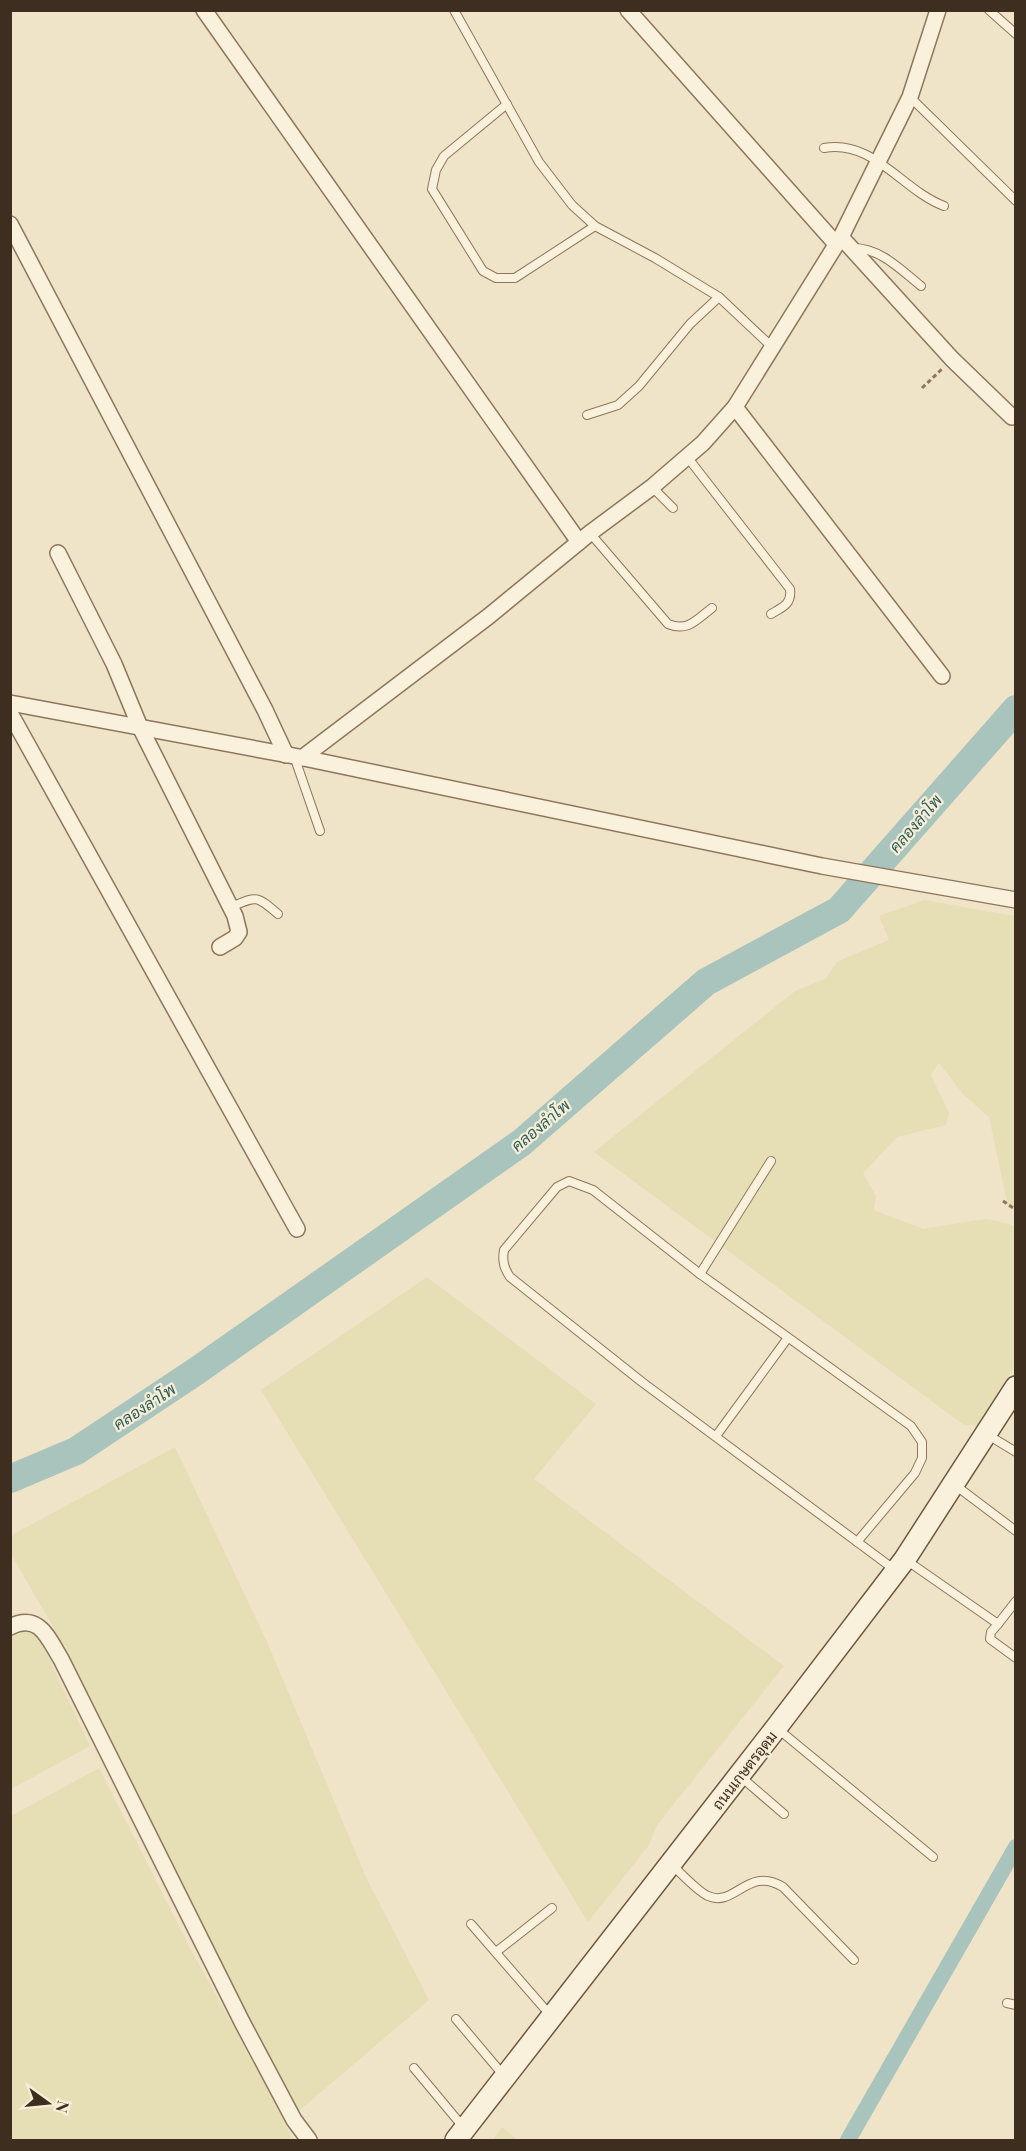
<svg xmlns="http://www.w3.org/2000/svg" width="1026" height="2151" viewBox="0 0 1026 2151" font-family="'Playfair Display',Sarabun,serif">
  <style>
    .farmland { fill: #e6deb5 }
    .lines { fill: none; stroke-linecap: round; stroke-linejoin: round }
    .canal { stroke: #a9c4bc; stroke-width: 16 }
    .river { stroke: #a9c4bc; stroke-width: 28 }
    .lane-casing { stroke: #8d765c; stroke-width: 10 }
    .street-casing { stroke: #8d765c; stroke-width: 18 }
    .secondary-casing { stroke: #6f573f; stroke-width: 24 }
    .path { stroke: #8d765c; stroke-width: 3; stroke-dasharray: 4.5 3; stroke-linecap: butt }
    .lane { stroke: #faf1dc; stroke-width: 8 }
    .street { stroke: #faf1dc; stroke-width: 15 }
    .secondary { stroke: #faf1dc; stroke-width: 21 }
    .labels { text-anchor: middle; dominant-baseline: central; stroke-width: 4.5; stroke-linejoin: round; paint-order: stroke }
    .street-label { font-size: 15px; fill: #3d2e20; stroke: #f7eed8 }
    .water-label { font-size: 16px; font-style: italic; fill: #2f5d5a; stroke: #f7eed8 }
  </style>
  <rect width="100%" height="100%" fill="#f0e4c8"/>
  <g class="farmland">
    <polygon points="924,900 1015,916 1015,1211 1008,1207 989,1117 963,1094 939,1063 931,1075 949,1113 946,1125 897,1137 863,1173 876,1196 874,1210 923,1229 985,1219 1007,1223 1015,1227 1015,1365 979,1426 964,1425 594,1152 795,991 825,979 838,961 889,940 879,916"/>
    <polygon points="427,1277 596,1404 534,1479 784,1666 657,1825 649,1845 588,1922 261,1390"/>
    <polygon points="175,1447 268,1644 366,1877 429,2000 293,2116 100,1729 56,1632 11,1554 10,1536"/>
    <polygon points="17,1629 38,1635 90,1746 11,1789 10,1633"/>
    <polygon points="99,1768 191,1950 267,2087 293,2140 11,2140 11,1816"/>
    <polygon points="502,2127 517,2140 493,2140"/>
  </g>
  <g class="lines">
    <polyline class="canal" points="848,2140 1016,1847"/>
    <polyline class="river" points="10,1479 76,1451 195,1372 521,1143 706,982 839,910 1016,709"/>
    <g class="lane-casing">
      <g id="lane">
        <polyline points="454,10 539,162 572,205 595,226 655,258 719,297 772,347"/>
        <polyline points="989,10 1016,34"/>
        <polyline points="910,97 1016,201"/>
        <polyline points="507,104 444,156 436,170 432,189 483,271 496,278 515,278 595,226"/>
        <path d="M824,148C873,139 902,190 944,206"/>
        <path d="M853,248C880,248 900,269 921,286"/>
        <polyline points="587,415 618,405 639,386 690,324 719,297"/>
        <path d="M688,458L790,589C792,604 783,607 771,614"/>
        <polyline points="652,487 673,508"/>
        <path d="M590,533L668,624C688,632 696,620 712,608"/>
        <polyline points="294,756 320,831"/>
        <path d="M231,907C257,896 256,895 278,914"/>
        <polyline points="771,1161 700,1274 911,1426 922,1442 922,1458 915,1473 857,1542"/>
        <path d="M700,1274L593,1190L569,1181L557,1187L504,1250C502,1261 504,1268 510,1277L642,1382L895,1570"/>
        <polyline points="988,1435 1016,1452"/>
        <polyline points="716,1436 787,1339"/>
        <polyline points="955,1485 1016,1531"/>
        <polyline points="906,1560 998,1624 1016,1601"/>
        <polyline points="998,1624 991,1632 990,1639 1016,1658"/>
        <polyline points="778,1729 933,1857"/>
        <polyline points="741,1777 784,1814"/>
        <path d="M672,1865C681,1873 697,1891 708,1896C735,1908 748,1865 783,1887L854,1960"/>
        <polyline points="471,1924 551,2016"/>
        <polyline points="496,1952 552,1908"/>
        <polyline points="1007,2003 1016,2005"/>
        <polyline points="456,2019 504,2076"/>
        <polyline points="414,2068 464,2128"/>
      </g>
    </g>
    <g class="street-casing">
      <g id="street">
        <polyline points="204,10 579,542"/>
        <polyline points="628,10 836,244"/>
        <polyline points="10,224 265,710 286,755"/>
        <polyline points="841,237 952,359 1012,417"/>
        <polyline points="735,407 942,676"/>
        <polyline points="58,553 114,664 140,727 235,916 239,932 235,938 220,947"/>
        <polyline points="10,703 294,756 822,866 1016,900"/>
        <polyline points="10,713 297,1229"/>
        <polyline points="302,758 489,616 590,533 652,487 703,443 735,407 841,237 910,97 938,10"/>
        <path d="M10,1627C39,1612 48,1638 61,1659L242,2022L294,2120L309,2140"/>
      </g>
    </g>
    <g class="secondary-casing">
      <polyline id="secondary" points="456,2140 776,1728 905,1559 1016,1387"/>
    </g>
    <g class="path">
      <polyline points="922,388 942,369"/>
      <polyline points="1003,1201 1016,1210"/>
    </g>
    <use href="#lane" class="lane"/>
    <use href="#street" class="street"/>
    <use href="#secondary" class="secondary"/>
  </g>
  <g class="labels">
    <g class="street-label">
      <text transform="translate(744 1770) rotate(-52)">ถนนเกษตรอุดม</text>
    </g>
    <g class="water-label">
      <text transform="translate(915 823) rotate(-49)">คลองลำโพ</text>
      <text transform="translate(540 1125) rotate(-40)">คลองลำโพ</text>
      <text transform="translate(144 1406) rotate(-33)">คลองลำโพ</text>
    </g>
  </g>
  <rect width="1026" height="2151" fill="none" stroke="#3d2e20" stroke-width="24"/>
  <g transform="translate(48 2103) rotate(105)" stroke="#f7eed8" stroke-width="4.5" paint-order="stroke">
  <path d="M0-4.5L10 22L0 15L-10 22Z" fill="#3d2e20"/>
  <text y="-9" font-size="16" font-weight="bold" text-anchor="middle" fill="#3d2e20">N</text>
  </g>
</svg>
